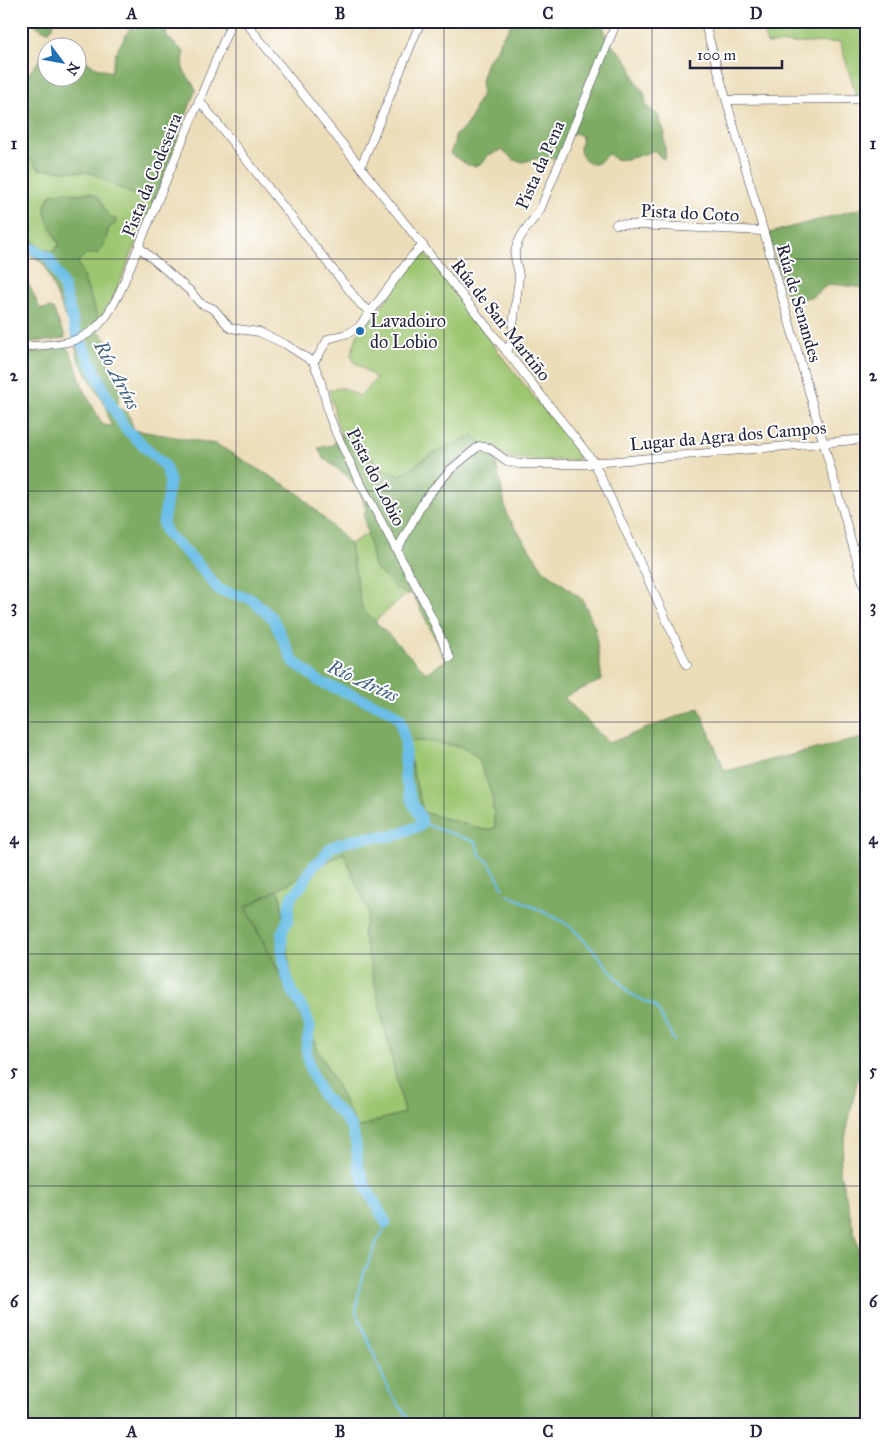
<svg xmlns="http://www.w3.org/2000/svg" width="887" height="1445" viewBox="0 0 887 1445" font-family="'IM FELL Great Primer',serif">
  <style>
    .green { fill: #9dc671; stroke: #607456 }
    .forest { fill: #7eab63; stroke: #50664f; fill-rule: evenodd }
    .lines { fill: none; stroke-linecap: round; stroke-linejoin: round }
    .stream { stroke: #6bbee7; stroke-width: 2 }
    .river { stroke: #6bbee7; stroke-width: 11 }
    .minor-casing { stroke: #403e4e; stroke-width: 9 }
    .minor { stroke: #fff; stroke-width: 8 }
    .grid { fill: none; stroke: #22223b; stroke-width: 1; stroke-opacity: 0.55 }
    .poi-dot { fill: #1f6fb2; stroke: #fff; stroke-width: 2 }
    .labels { text-anchor: middle; dominant-baseline: central; stroke-width: 4; stroke-linejoin: round; paint-order: stroke }
    .street-label { font-size: 18px; fill: #22223b; stroke: #fff }
    .poi-label { font-size: 18px; fill: #22223b; stroke: #fff; text-anchor: start }
    .water-label { font-size: 19px; font-style: italic; fill: #3f6080; stroke: #fff }
    .neatline { fill: none; stroke: #22223b; stroke-width: 2 }
    .grid-label { font-size: 16px; text-anchor: middle; font-weight: bold; fill: #22223b }
  </style>
  <rect width="100%" height="100%" fill="#fff"/>
  <filter id="ink" filterUnits="userSpaceOnUse"><feTurbulence type="fractalNoise" baseFrequency=".02" numOctaves="2"/><feDisplacementMap in="SourceGraphic" scale="10" xChannelSelector="R" yChannelSelector="G"/><feConvolveMatrix kernelMatrix="1 2 1 2 8 2 1 2 1" color-interpolation-filters="sRGB"/></filter>
  <filter id="wash" filterUnits="userSpaceOnUse"><feTurbulence type="fractalNoise" baseFrequency=".0096" numOctaves="4" result="noise"/><feDisplacementMap in="SourceGraphic" scale="20" xChannelSelector="R" yChannelSelector="G"/><feGaussianBlur stdDeviation="1.12" result="paint"/><feColorMatrix in="noise" values="0 0 0 0 0 0 0 0 0 0 0 0 0 0 0 0 0 1.4 0 .05"/><feComposite in="paint" operator="in"/></filter>
  <g filter="url(#wash)">
    <rect width="100%" height="100%" fill="#ecddb9"/>
    <g class="green">
      <polygon points="760,21 866,21 866,95 856,95 840,42 767,44"/>
      <path d="M22,159L33,161L38,168L41,169L91,173L138,197L154,202L116,291L99,321L77,262L86,254L97,253L104,245L109,228L116,223C112,219 108,215 105,210C99,200 102,197 89,193L52,194C41,207 45,215 51,228C54,233 56,238 59,243L58,247L53,251C31,250 34,234 21,224L22,220L21,177L25,170L22,162Z"/>
      <polygon points="420,254 426,254 506,362 580,455 577,460 535,460 510,458 489,445 433,453 401,475 381,469 366,450 340,434 329,389 343,388 360,396 373,383 376,378 354,362 351,355 358,333 388,298"/>
      <polygon points="368,533 374,567 396,589 407,594 375,621 362,608 350,544"/>
      <polygon points="425,741 462,747 478,758 492,795 495,828 485,830 423,812 408,751 409,742"/>
      <polygon points="344,853 369,913 363,932 404,1113 382,1119 358,1128 295,1004 280,893 277,890"/>
    </g>
    <g class="forest">
      <polygon points="30,21 55,21 52,28 49,31 43,30"/>
      <path d="M134,21H165L167,37L184,52L183,69L196,89L154,202L138,197L91,173L41,169H38C32,159 32,161 22,159V162L25,170L21,177V83L41,58L47,53L48,78H78V55L93,66L111,72L116,52Z"/>
      <path d="M512,21H602L607,40L624,56L630,66L637,84L643,91L645,96L646,105L650,110L658,115L665,133L664,141L666,157L662,159L654,150C649,154 620,162 615,159C612,158 611,155 609,154C603,156 602,163 596,164C587,166 580,156 580,149C580,144 582,141 582,136L575,133L568,136L559,157L548,159H534L523,162L514,160L502,150L488,155L484,162L475,166L468,165L450,154L454,143L455,135L463,129L472,117L476,104L481,96L482,90L481,81L487,61L497,49L500,40L509,28Z"/>
      <path d="M62,192C67,192 70,193 75,194C80,194 86,192 91,193C106,198 99,213 116,219V223L109,228L104,245L97,254H86L78,262L99,321L95,332L99,331C112,344 107,349 110,364C111,372 116,376 118,383C121,390 119,399 117,407L128,413L134,430L216,444L297,492L350,544L362,608L427,673L446,660L413,594H407L396,589L374,567L364,516L366,510L360,491L347,476L323,458L318,448L333,445L340,434L366,450L381,469L401,475L433,453L473,435L495,458L507,515L543,569L583,600L595,628L602,680L564,697L609,743L699,708L725,771L866,737V1064L859,1072L839,1168L866,1280V1424H21V353L46,351L66,346L75,362L84,391L103,425L112,426L108,418L107,408L79,361L72,333L45,266C38,258 31,254 21,253V224C34,234 31,250 53,251L58,247L59,243C56,238 54,233 51,228C45,215 41,207 52,194ZM424,741L462,747L478,758L492,795L495,828L485,830L423,812L408,751L409,742ZM344,853L369,913L363,932L404,1113L382,1119L358,1128L245,907Z"/>
      <polygon points="866,207 866,288 829,284 812,297 788,301 769,233"/>
      <polygon points="21,270 27,280 40,309 50,308 53,309 62,330 65,334 65,338 50,341 21,342"/>
      <polygon points="277,890 280,893 295,1004 246,907"/>
    </g>
    <g class="lines">
      <g class="stream">
        <path d="M421,823L476,842C478,847 478,853 482,857C486,860 489,861 491,866C496,873 499,881 503,888"/>
        <polyline points="507,894 562,921 572,928 595,952 629,993 656,1007 674,1041"/>
        <polyline points="386,1223 384,1231 377,1241 360,1283 356,1311 389,1391 408,1418 415,1424"/>
      </g>
      <polyline class="river" points="21,232 26,245 49,258 63,285 75,330 110,402 125,428 165,466 170,481 163,523 166,533 195,561 219,590 252,599 273,619 294,662 320,682 389,710 400,719 405,742 405,777 412,802 421,818 422,821 419,826 393,836 361,838 339,844 330,848 322,859 313,866 302,885 290,899 288,920 282,932 282,952 286,974 291,989 305,1012 310,1027 306,1048 310,1069 322,1095 343,1116 352,1128 356,1144 358,1166 366,1187 386,1223"/>
    </g>
  </g>
  <g filter="url(#ink)">
    <g class="lines">
      <g class="minor-casing">
        <g id="minor">
          <polyline points="245,21 594,462 687,665"/>
          <polyline points="704,21 866,593"/>
          <polyline points="199,100 361,305 370,311"/>
          <polyline points="727,100 866,99"/>
          <polyline points="361,166 421,21"/>
          <polyline points="616,224 763,231"/>
          <polyline points="139,247 190,291 200,303 214,309 230,328 259,332 285,344 313,362 320,378 329,415 336,433 355,473 424,601 450,658"/>
          <path d="M21,347C52,344 82,347 103,320C110,313 114,302 119,294L232,21"/>
          <path d="M507,352L511,342L519,277C519,268 514,261 515,253C517,237 531,223 540,210L617,21"/>
          <polyline points="313,362 318,356 328,339 349,333 359,327 413,255 423,245"/>
          <polyline points="397,550 425,499 450,470 479,446 489,448 507,461 519,464 589,464 594,462 605,462 866,439"/>
        </g>
      </g>
      <use href="#minor" class="minor"/>
    </g>
  </g>
  <path class="grid" d="M236,21V1424M444,21V1424M652,21V1424M21,259H866M21,491H866M21,722H866M21,954H866M21,1186H866"/>
  <circle class="poi-dot" cx="360" cy="331" r="5"/>
  <g class="labels">
    <g class="street-label">
      <text transform="translate(540 165) rotate(-66)">Pista da Pena</text>
      <text transform="translate(152 175) rotate(-68)">Pista da Codeseira</text>
      <text transform="translate(690 213) rotate(3)">Pista do Coto</text>
      <text transform="translate(799 303) rotate(74)">Rúa de Senandes</text>
      <text transform="translate(501 320) rotate(52)">Rúa de San Martiño</text>
      <text transform="translate(728 436) rotate(-5)">Lugar da Agra dos Campos</text>
      <text transform="translate(376 477) rotate(63)">Pista do Lobio</text>
    </g>
    <g class="poi-label">
      <text x="370" y="321">Lavadoiro<tspan x="370" dy="21">do Lobio</tspan></text>
    </g>
    <g class="water-label">
      <text transform="translate(117 375) rotate(62)">Río Aríns</text>
      <text transform="translate(363 681) rotate(25)">Río Aríns</text>
    </g>
  </g>
  <rect width="887" height="1445" fill="none" stroke="#fff" stroke-width="55"/>
  <g transform="translate(62 62) rotate(122)"><circle r="24" fill="#ffffff" stroke="#a7a7b1"/>
  <path d="M0-4L9 19L0 12L-9 19Z" fill="#1f6fb2"/>
  <text y="-8" font-size="14" font-weight="bold" text-anchor="middle" fill="#22223b">N</text>
  </g>
  <path d="M690 60v8h92v-8" fill="none" stroke="#22223b" stroke-width="2.5"/>
  <text x="697" y="60" font-size="15" fill="#22223b" stroke="#ffffff" stroke-width="4" paint-order="stroke">100 m</text>
  <rect x="28" y="28" width="832" height="1390" class="neatline"/>
  <g class="grid-label">
    <text x="132" y="19">A</text>
    <text x="340" y="19">B</text>
    <text x="548" y="19">C</text>
    <text x="756" y="19">D</text>
    <text x="14" y="149">1</text>
    <text x="873" y="149">1</text>
    <text x="14" y="381">2</text>
    <text x="873" y="381">2</text>
    <text x="14" y="612">3</text>
    <text x="873" y="612">3</text>
    <text x="14" y="844">4</text>
    <text x="873" y="844">4</text>
    <text x="14" y="1076">5</text>
    <text x="873" y="1076">5</text>
    <text x="14" y="1307">6</text>
    <text x="873" y="1307">6</text>
    <text x="132" y="1437">A</text>
    <text x="340" y="1437">B</text>
    <text x="548" y="1437">C</text>
    <text x="756" y="1437">D</text>
  </g>
</svg>
